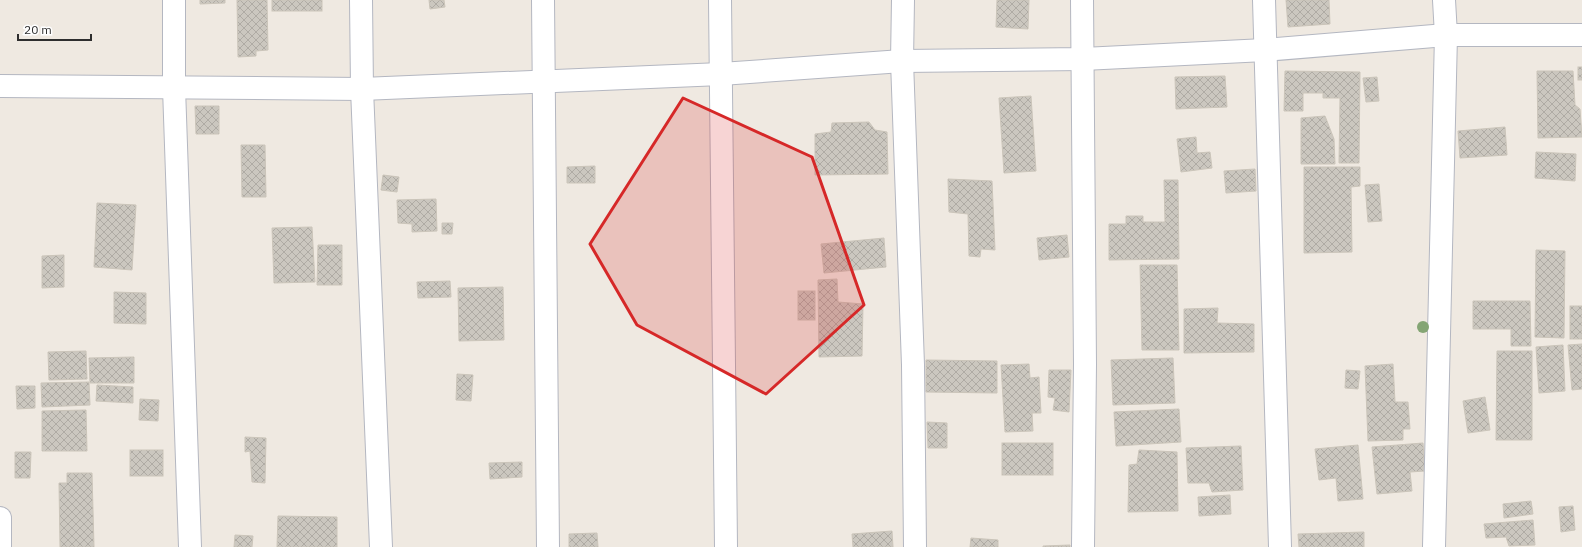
<svg xmlns="http://www.w3.org/2000/svg" width="1582" height="547" viewBox="0 0 1582 547" font-family="'IBM Plex Sans',sans-serif">
  <style>
    .building { fill: url(#building-cross-hatch); stroke: #cbc5ba }
    .lines { fill: none; stroke-linecap: round; stroke-linejoin: round }
    .minor-casing { stroke: #b4b7c1; stroke-width: 24 }
    .minor { stroke: #fff; stroke-width: 22 }
    .tree { fill: #84a574 }
    .marked { fill: #d62828; fill-opacity: 0.2; stroke: #d62828; stroke-width: 3; stroke-linejoin: round }
  </style>
  <defs>
    <pattern id="building-cross-hatch" width="8" height="8" patternUnits="userSpaceOnUse"><rect width="8" height="8" fill="#cbc7bf"/><path d="M0 0l8 8M0 8l8-8" fill="none" stroke="#afaba4"/></pattern>
  </defs>
  <rect width="100%" height="100%" fill="#efe9e1"/>
  <g class="building">
    <polygon points="200,0 225,0 225,3 200,4"/>
    <polygon points="237,0 267,0 268,50 256,51 256,56 238,57"/>
    <rect x="272" y="0" width="50" height="11"/>
    <polygon points="429,0 444,0 445,7 430,9"/>
    <polygon points="997,0 1029,0 1028,29 996,27"/>
    <polygon points="1286,0 1329,0 1330,24 1288,27"/>
    <rect x="1578" y="67" width="4" height="13"/>
    <polygon points="1285,71 1360,72 1359,163 1339,163 1340,98 1323,98 1323,93 1303,93 1303,111 1284,111"/>
    <polygon points="1537,71 1573,71 1575,105 1580,109 1582,137 1538,138"/>
    <polygon points="1225,76 1227,107 1176,109 1175,77"/>
    <polygon points="1377,77 1379,101 1366,102 1363,78"/>
    <polygon points="1031,96 1036,171 1004,173 999,98"/>
    <polygon points="195,106 219,106 219,134 196,134"/>
    <polygon points="1325,116 1334,139 1335,164 1301,164 1301,118"/>
    <polygon points="869,122 875,130 887,132 888,174 815,175 815,134 831,132 832,123"/>
    <polygon points="1505,127 1507,155 1460,158 1458,131"/>
    <polygon points="1196,137 1197,153 1210,152 1212,168 1181,172 1177,139"/>
    <polygon points="241,145 265,145 266,197 242,197"/>
    <polygon points="1536,152 1576,154 1575,181 1535,178"/>
    <polygon points="595,166 595,183 567,183 567,167"/>
    <polygon points="1304,167 1360,167 1360,186 1351,187 1352,252 1304,253"/>
    <polygon points="1255,169 1256,191 1226,193 1224,171"/>
    <polygon points="383,175 399,177 397,192 381,190"/>
    <polygon points="948,179 992,181 995,250 981,249 980,257 969,256 968,214 949,212"/>
    <polygon points="1164,180 1178,180 1179,259 1109,260 1109,224 1126,224 1126,216 1143,216 1143,222 1165,222"/>
    <polygon points="1379,184 1382,221 1368,222 1365,185"/>
    <polygon points="436,199 437,231 412,232 412,224 398,223 397,200"/>
    <polygon points="97,203 136,205 132,270 94,267"/>
    <polygon points="442,223 453,223 452,234 442,234"/>
    <polygon points="312,227 315,282 274,283 272,228"/>
    <polygon points="1067,235 1069,257 1039,260 1037,238"/>
    <polygon points="884,238 886,267 824,273 821,244"/>
    <polygon points="318,245 342,245 342,285 317,285"/>
    <polygon points="1536,250 1565,251 1564,338 1535,337"/>
    <polygon points="64,255 64,287 42,288 42,256"/>
    <polygon points="1140,265 1177,265 1179,350 1142,350"/>
    <polygon points="837,279 838,302 863,304 862,356 819,357 818,280"/>
    <polygon points="450,281 451,297 418,298 417,282"/>
    <polygon points="503,287 504,340 459,341 458,288"/>
    <rect x="798" y="291" width="17" height="29"/>
    <polygon points="114,292 146,293 146,324 114,323"/>
    <polygon points="1473,301 1530,301 1531,346 1511,346 1511,329 1473,329"/>
    <rect x="1570" y="306" width="12" height="33"/>
    <polygon points="1218,308 1217,323 1254,324 1254,352 1184,353 1184,309"/>
    <polygon points="1582,344 1582,389 1572,390 1568,345"/>
    <polygon points="1563,345 1565,391 1539,393 1536,347"/>
    <polygon points="86,351 87,379 49,380 48,352"/>
    <polygon points="1497,351 1532,351 1532,440 1496,440"/>
    <polygon points="134,357 134,383 90,383 89,358"/>
    <polygon points="1173,358 1175,403 1113,405 1111,360"/>
    <polygon points="926,360 997,361 997,393 926,392"/>
    <polygon points="1029,364 1030,378 1039,377 1041,413 1032,413 1033,431 1005,432 1001,365"/>
    <polygon points="1393,364 1395,402 1408,402 1410,429 1403,429 1403,440 1368,441 1365,366"/>
    <polygon points="1049,370 1071,370 1069,412 1053,410 1055,398 1048,397"/>
    <polygon points="1346,370 1360,371 1358,389 1345,388"/>
    <polygon points="457,374 473,375 471,401 456,400"/>
    <polygon points="89,382 90,405 42,407 41,383"/>
    <polygon points="97,385 133,387 133,403 96,401"/>
    <polygon points="16,386 35,386 35,408 17,409"/>
    <polygon points="1485,397 1490,430 1468,433 1463,401"/>
    <polygon points="140,399 159,400 158,421 139,420"/>
    <polygon points="1179,409 1181,442 1116,446 1114,412"/>
    <polygon points="86,410 87,451 42,451 42,411"/>
    <polygon points="927,422 947,423 947,448 928,448"/>
    <polygon points="245,437 266,438 265,483 252,482 250,451 245,452"/>
    <rect x="1002" y="443" width="51" height="32"/>
    <polygon points="1423,443 1425,471 1410,472 1412,491 1377,494 1372,447"/>
    <polygon points="1358,445 1363,499 1338,501 1336,478 1319,480 1315,449"/>
    <polygon points="1241,446 1243,490 1212,492 1209,483 1188,483 1186,448"/>
    <rect x="130" y="450" width="33" height="26"/>
    <polygon points="1139,450 1177,452 1178,511 1128,512 1129,465 1137,464"/>
    <polygon points="15,452 31,452 30,478 15,478"/>
    <polygon points="522,462 522,477 490,479 489,463"/>
    <polygon points="67,473 92,473 94,547 60,547 59,483 67,483"/>
    <polygon points="1230,495 1231,514 1199,516 1198,497"/>
    <polygon points="1531,501 1533,514 1504,518 1503,504"/>
    <polygon points="1573,506 1575,530 1561,532 1559,507"/>
    <polygon points="278,516 337,517 337,547 277,547"/>
    <polygon points="1533,520 1535,545 1509,546 1506,537 1486,538 1484,524"/>
    <polygon points="892,531 893,547 853,547 852,534"/>
    <polygon points="1364,532 1364,547 1299,547 1298,534"/>
    <polygon points="597,533 598,547 569,547 569,534"/>
    <polygon points="235,535 253,536 252,547 234,547"/>
    <polygon points="971,538 998,540 998,547 970,547"/>
    <polygon points="1070,545 1070,547 1043,547 1043,546"/>
  </g>
  <g class="lines">
    <g class="minor-casing">
      <g id="minor">
        <polyline points="174,0 174,88 190,547"/>
        <polyline points="361,0 362,89 381,547"/>
        <polyline points="543,0 548,547"/>
        <polyline points="720,0 726,547"/>
        <polyline points="903,0 902,61 913,365 915,547"/>
        <polyline points="1082,0 1085,364 1083,547"/>
        <polyline points="1264,0 1280,547"/>
        <polyline points="0,86 362,89 721,74 902,61 1083,59 1265,50 1446,35 1582,35"/>
        <polyline points="0,518 0,547"/>
        <polyline points="1434,547 1446,35 1444,0"/>
      </g>
    </g>
    <use href="#minor" class="minor"/>
  </g>
  <circle class="tree" cx="1423" cy="327" r="6"/>
  <path class="marked" d="M683,98L812,157L864,305L766,394L637,325L590,244Z"/>
  <path d="M18 34v6h73v-6" fill="none" stroke="#2e2e2e" stroke-width="2"/>
  <text x="24" y="34" font-size="12" fill="#2e2e2e" stroke="#ffffff" stroke-width="3" paint-order="stroke">20 m</text>
</svg>
